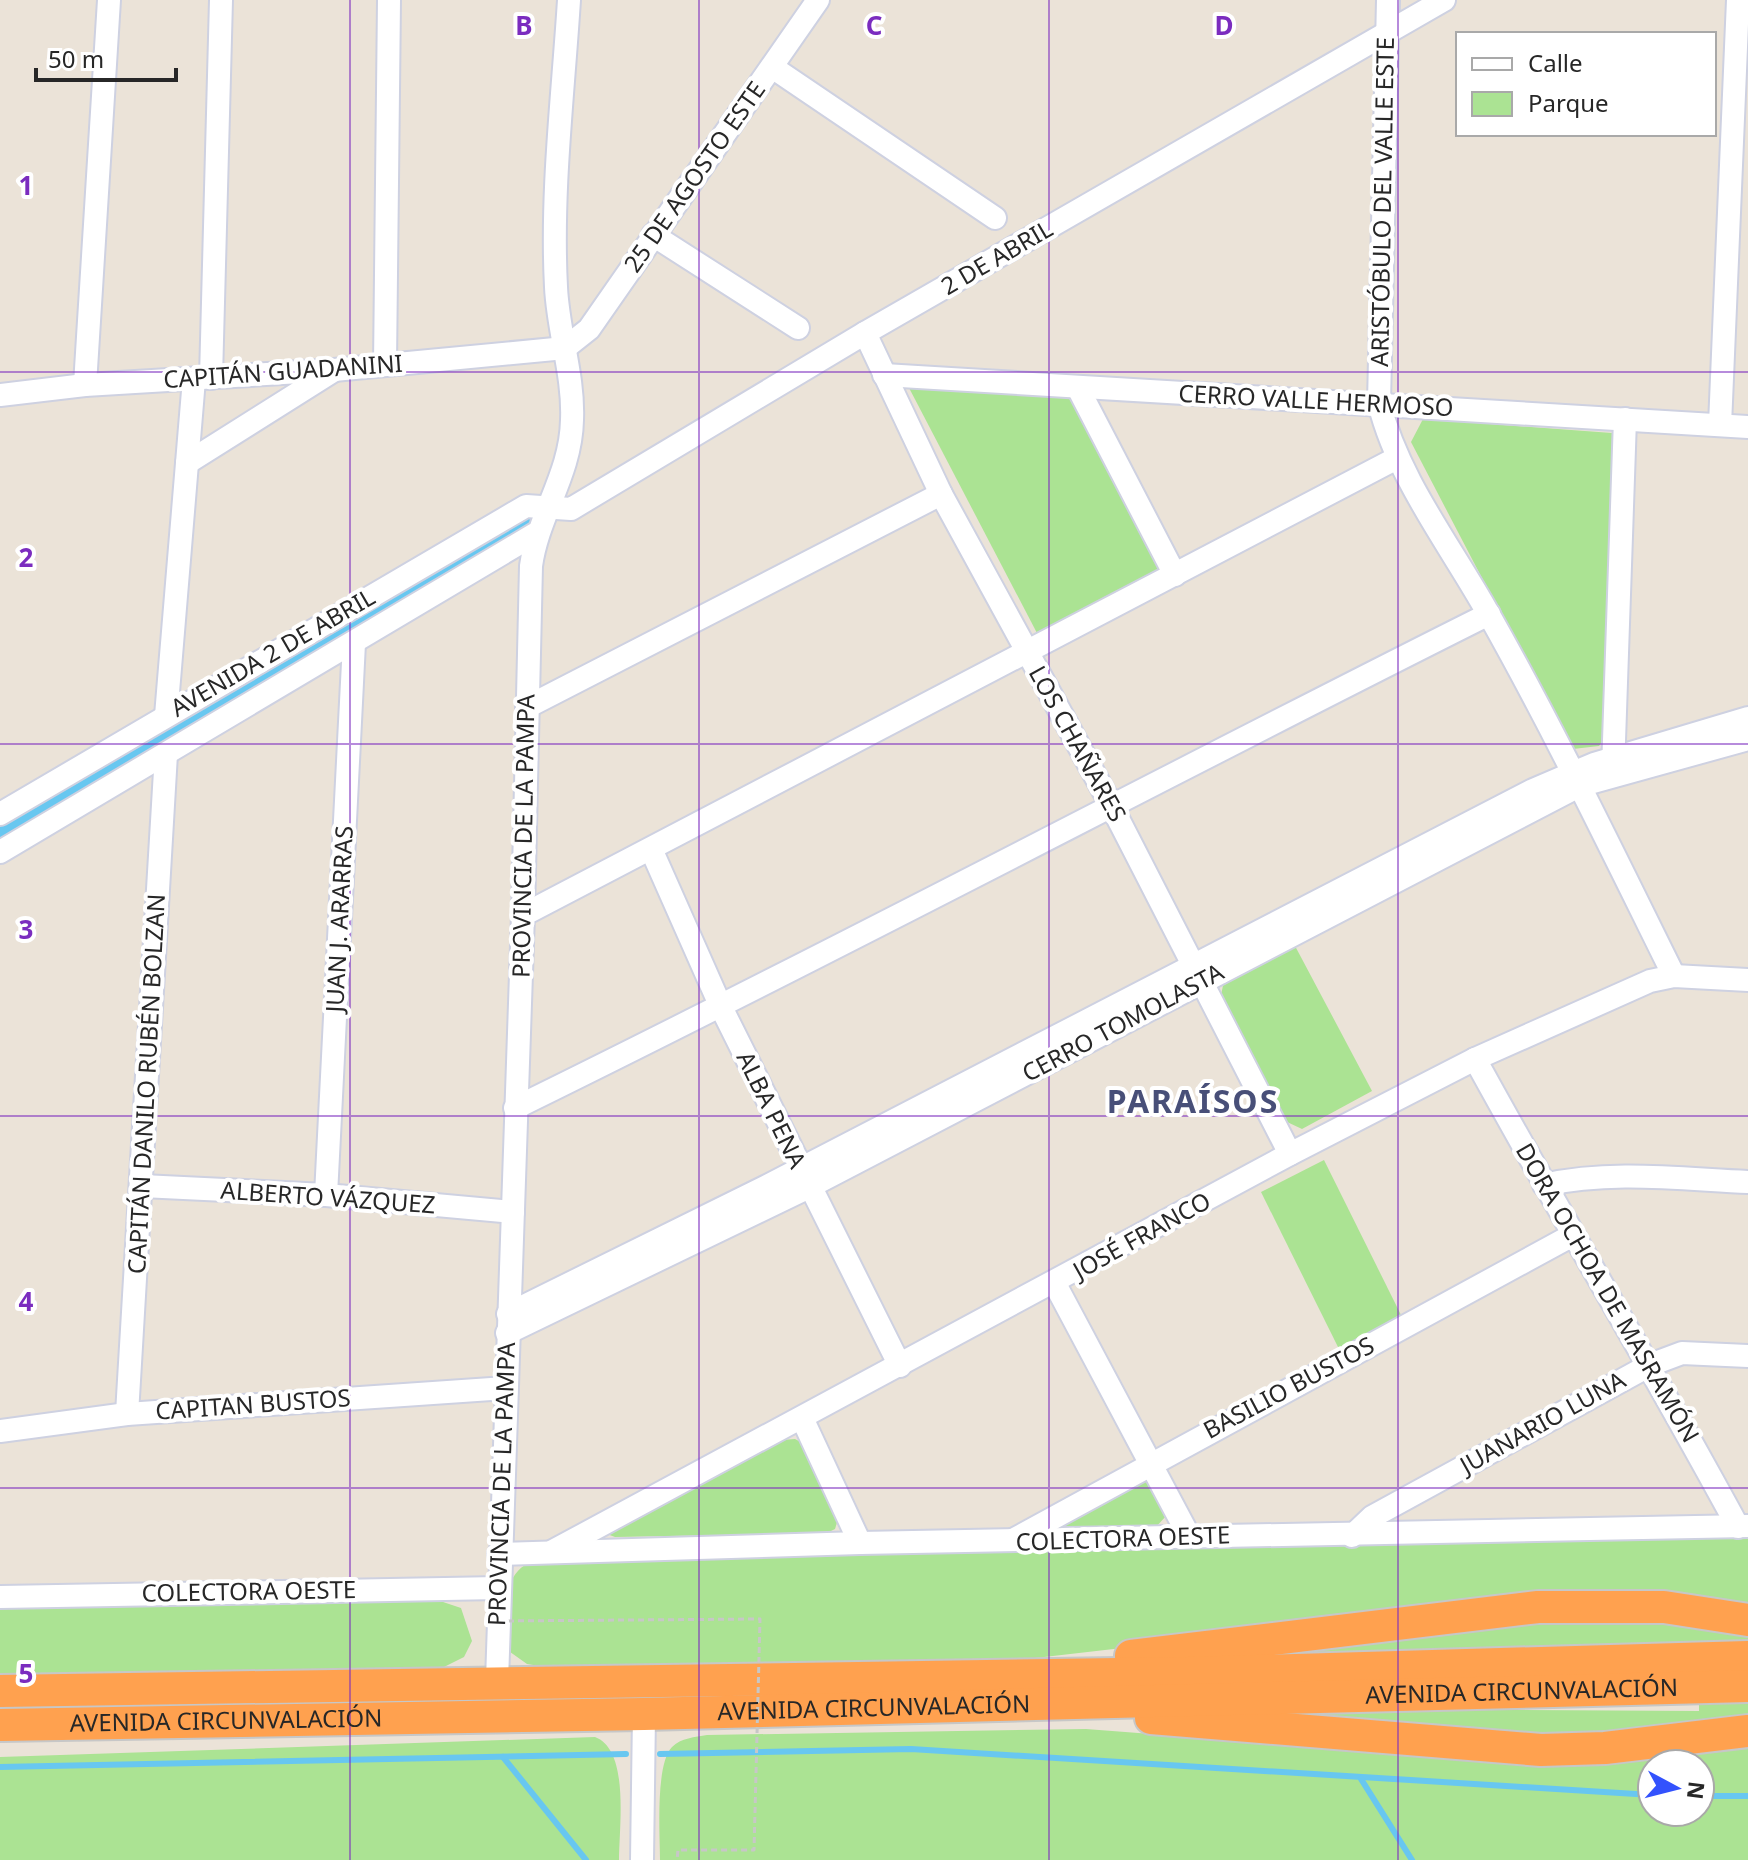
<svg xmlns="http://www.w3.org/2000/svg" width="1748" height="1860" viewBox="0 0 1748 1860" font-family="'Noto Sans',sans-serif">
<rect width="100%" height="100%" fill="#ebe3d8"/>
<g fill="#abe393" fill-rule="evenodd">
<polygon points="907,384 1072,393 1163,568 1038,635"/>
<polygon points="1423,419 1612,433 1607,736 1599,746 1573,749 1567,741 1411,442"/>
<polygon points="525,512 532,524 0,841 0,823"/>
<polygon points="1294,944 1372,1091 1302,1129 1285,1121 1221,995 1224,981"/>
<polygon points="1324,1160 1402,1317 1339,1349 1261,1192"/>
<polygon points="795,1439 806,1445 838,1519 835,1529 827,1533 615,1537 607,1534 782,1440"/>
<polygon points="1143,1480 1154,1485 1168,1514 1154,1529 1066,1529 1063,1520"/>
<path d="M 1748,1535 L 1748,1615 L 1382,1618 L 993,1663 L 558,1669 L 527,1664 L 503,1647 C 504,1621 500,1576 529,1563 C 536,1560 547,1560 555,1558 Z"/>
<polygon points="440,1601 461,1608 472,1641 464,1657 444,1667 0,1676 0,1609"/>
<polygon points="1599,1612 1748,1629 1748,1725 1644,1739 1296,1726 1310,1709 1699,1711 1699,1647 1211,1662"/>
<path d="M 1086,1729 L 1544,1764 L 1748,1744 L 1748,1860 L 660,1860 C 660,1835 655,1765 672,1747 C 681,1738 695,1737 707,1735 ZM 1652,1764 L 1700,1764 L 1700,1812 L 1652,1812 Z"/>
<path d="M 595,1737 C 630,1750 619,1827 619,1860 L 0,1860 L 0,1757 Z"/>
</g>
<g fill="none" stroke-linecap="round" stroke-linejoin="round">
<g stroke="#68c7f0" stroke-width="6">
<polyline points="660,1754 911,1749 1652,1795"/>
<polyline points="503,1757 586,1860"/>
<polyline points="0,1767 626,1754"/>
<polyline points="1361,1779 1412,1860"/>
<polyline points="1700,1796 1748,1796"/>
</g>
<polyline stroke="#68c7f0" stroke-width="20" points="0,832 532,520"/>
<defs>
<g id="minor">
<path d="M 1388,0 L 1379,403 C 1398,479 1450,545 1488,613 C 1555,732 1614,855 1674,976"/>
<polyline points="772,67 995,218"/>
<polyline points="653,235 798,328"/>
<polyline points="865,333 941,494 1110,803 1290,1154"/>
<polyline points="565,348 589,329 818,0"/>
<polyline points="385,365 389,0"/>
<polyline points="884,375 1748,427"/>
<polyline points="211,378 221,0"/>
<polyline points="85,385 109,0"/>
<polyline points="1078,388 1175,575"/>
<polyline points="0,395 85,385 334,370 565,348"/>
<polyline points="1720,425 1738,0"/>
<polyline points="187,463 333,371"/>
<polyline points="527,707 941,494"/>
<polyline points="166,716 194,379"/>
<polyline points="1613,770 1625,419"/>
<polyline points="0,814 526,506 571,509 865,333 1444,0"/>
<polyline points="651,849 721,1007 900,1366"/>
<polyline points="0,852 535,534"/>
<polyline points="523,915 1397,458"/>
<path d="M 1475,1059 C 1561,1216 1653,1370 1738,1527"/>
<path d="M 515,1108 C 842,948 1163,777 1489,614"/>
<path d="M 1544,1185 C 1611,1170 1680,1179 1748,1182"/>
<polyline points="142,1186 326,1195 513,1212"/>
<polyline points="326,1195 354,643"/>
<polyline points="1055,1284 1189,1536"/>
<polyline points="508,1314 765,1187 1533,790 1594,764 1748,718"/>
<polyline points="507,1333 809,1187 1579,786 1748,739"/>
<polyline points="127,1414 166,754"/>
<polyline points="802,1418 860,1543"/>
<polyline points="0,1431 127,1414 506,1388"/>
<polyline points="1352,1536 1372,1517 1650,1365 1682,1353 1748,1356"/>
<polyline points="1013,1540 1571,1236"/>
<polyline points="553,1551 1290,1154 1475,1059 1650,981 1674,976 1748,980"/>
<polyline points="499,1554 860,1543 1748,1526"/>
<polyline points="0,1597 499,1588"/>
<path d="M 497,1681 L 523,915 L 531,566 C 538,515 571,474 572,420 C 574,375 558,332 556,287 C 551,192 563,95 569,0"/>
<polyline points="642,1860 644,1714"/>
</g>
<g id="highway">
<polyline points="1131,1656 1538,1607 1664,1607 1748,1620"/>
<polyline points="0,1691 1188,1673 1748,1657"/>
<polyline points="1151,1718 1541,1750 1605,1748 1748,1731"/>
<path id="s1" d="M 0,1725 L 644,1714 L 1748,1686"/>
</g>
</defs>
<use href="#minor" stroke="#ced1e1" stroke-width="26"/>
<use href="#highway" stroke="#c7c7c7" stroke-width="36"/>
<use href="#minor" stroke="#fff" stroke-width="22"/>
<use href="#highway" stroke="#ffa14f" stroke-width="32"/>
<polyline stroke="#c7c7c7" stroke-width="3" stroke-dasharray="6 4" stroke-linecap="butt" points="498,1621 760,1619 754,1850 678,1850 677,1860"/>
</g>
<path fill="none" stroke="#7b2cbf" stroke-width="2" stroke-opacity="0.55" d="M 350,0 L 350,1860M 699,0 L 699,1860M 1049,0 L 1049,1860M 1398,0 L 1398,1860M 0,372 L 1748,372M 0,744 L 1748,744M 0,1116 L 1748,1116M 0,1488 L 1748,1488"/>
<g text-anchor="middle" stroke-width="8" stroke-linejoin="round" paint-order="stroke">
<g font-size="24" fill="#272727" stroke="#fff">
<text transform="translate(695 177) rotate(-55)" y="8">25 DE AGOSTO ESTE</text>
<text transform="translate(1383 202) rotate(-89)" y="8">ARISTÓBULO DEL VALLE ESTE</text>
<text transform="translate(997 258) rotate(-30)" y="8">2 DE ABRIL</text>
<text transform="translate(283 372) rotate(-4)" y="8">CAPITÁN GUADANINI</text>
<text transform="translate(1316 401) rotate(3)" y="8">CERRO VALLE HERMOSO</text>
<text transform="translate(273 653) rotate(-30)" y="8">AVENIDA 2 DE ABRIL</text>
<text transform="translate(1077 744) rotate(61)" y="8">LOS CHAÑARES</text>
<text transform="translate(524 836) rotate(-89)" y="8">PROVINCIA DE LA PAMPA</text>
<text transform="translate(340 919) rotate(-87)" y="8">JUAN J. ARARRAS</text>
<text transform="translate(1123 1023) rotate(-28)" y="8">CERRO TOMOLASTA</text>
<text transform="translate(147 1084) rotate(-87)" y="8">CAPITÁN DANILO RUBÉN BOLZAN</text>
<text transform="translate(771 1110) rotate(64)" y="8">ALBA PENA</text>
<text transform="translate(328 1198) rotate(4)" y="8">ALBERTO VÁZQUEZ</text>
<text transform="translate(1142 1236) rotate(-29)" y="8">JOSÉ FRANCO</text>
<text transform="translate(1607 1293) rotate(60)" y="8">DORA OCHOA DE MASRAMÓN</text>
<text transform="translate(1289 1388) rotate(-28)" y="8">BASILIO BUSTOS</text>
<text transform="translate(253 1405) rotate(-4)" y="8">CAPITAN BUSTOS</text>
<text transform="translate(1543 1423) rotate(-29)" y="8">JUANARIO LUNA</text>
<text transform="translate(502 1484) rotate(-88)" y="8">PROVINCIA DE LA PAMPA</text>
<text transform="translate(1123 1539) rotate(-2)" y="8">COLECTORA OESTE</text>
<text transform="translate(249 1592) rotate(-1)" y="8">COLECTORA OESTE</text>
<text dy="8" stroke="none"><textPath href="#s1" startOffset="1522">AVENIDA CIRCUNVALACIÓN</textPath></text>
<text dy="8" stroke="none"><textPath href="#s1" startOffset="874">AVENIDA CIRCUNVALACIÓN</textPath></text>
<text dy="8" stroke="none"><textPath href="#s1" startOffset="226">AVENIDA CIRCUNVALACIÓN</textPath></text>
</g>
<g font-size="32" font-weight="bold" letter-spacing="2" fill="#484f78" stroke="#fff">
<text x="1193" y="1113">PARAÍSOS</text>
</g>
</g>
<g font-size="26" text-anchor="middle" font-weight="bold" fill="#7b2cbf" stroke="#fff" stroke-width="8" stroke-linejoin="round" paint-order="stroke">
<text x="524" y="35">B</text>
<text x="874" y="35">C</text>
<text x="1224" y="35">D</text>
<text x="26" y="195">1</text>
<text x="26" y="567">2</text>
<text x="26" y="939">3</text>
<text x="26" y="1311">4</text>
<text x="26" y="1683">5</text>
</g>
<rect x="1456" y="32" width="260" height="104" fill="#ffffff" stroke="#a9a9a9" stroke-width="2"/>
<rect x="1472" y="58" width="40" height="12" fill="#ffffff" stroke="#a9a9a9" stroke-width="2"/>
<text x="1528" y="72" font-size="24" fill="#272727">Calle</text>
<rect x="1472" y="92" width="40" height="24" fill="#abe393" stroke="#a9a9a9" stroke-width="2"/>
<text x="1528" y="112" font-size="24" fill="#272727">Parque</text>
<g transform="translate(1676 1788) rotate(97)"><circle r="38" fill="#ffffff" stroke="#a9a9a9" stroke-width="2"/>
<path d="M0-6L14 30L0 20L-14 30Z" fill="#3352fd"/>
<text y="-12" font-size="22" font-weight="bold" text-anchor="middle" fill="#272727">N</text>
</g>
<path d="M36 68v12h140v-12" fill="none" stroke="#272727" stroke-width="4"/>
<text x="48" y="68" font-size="24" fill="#272727" stroke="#ffffff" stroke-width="6" paint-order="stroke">50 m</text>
</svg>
